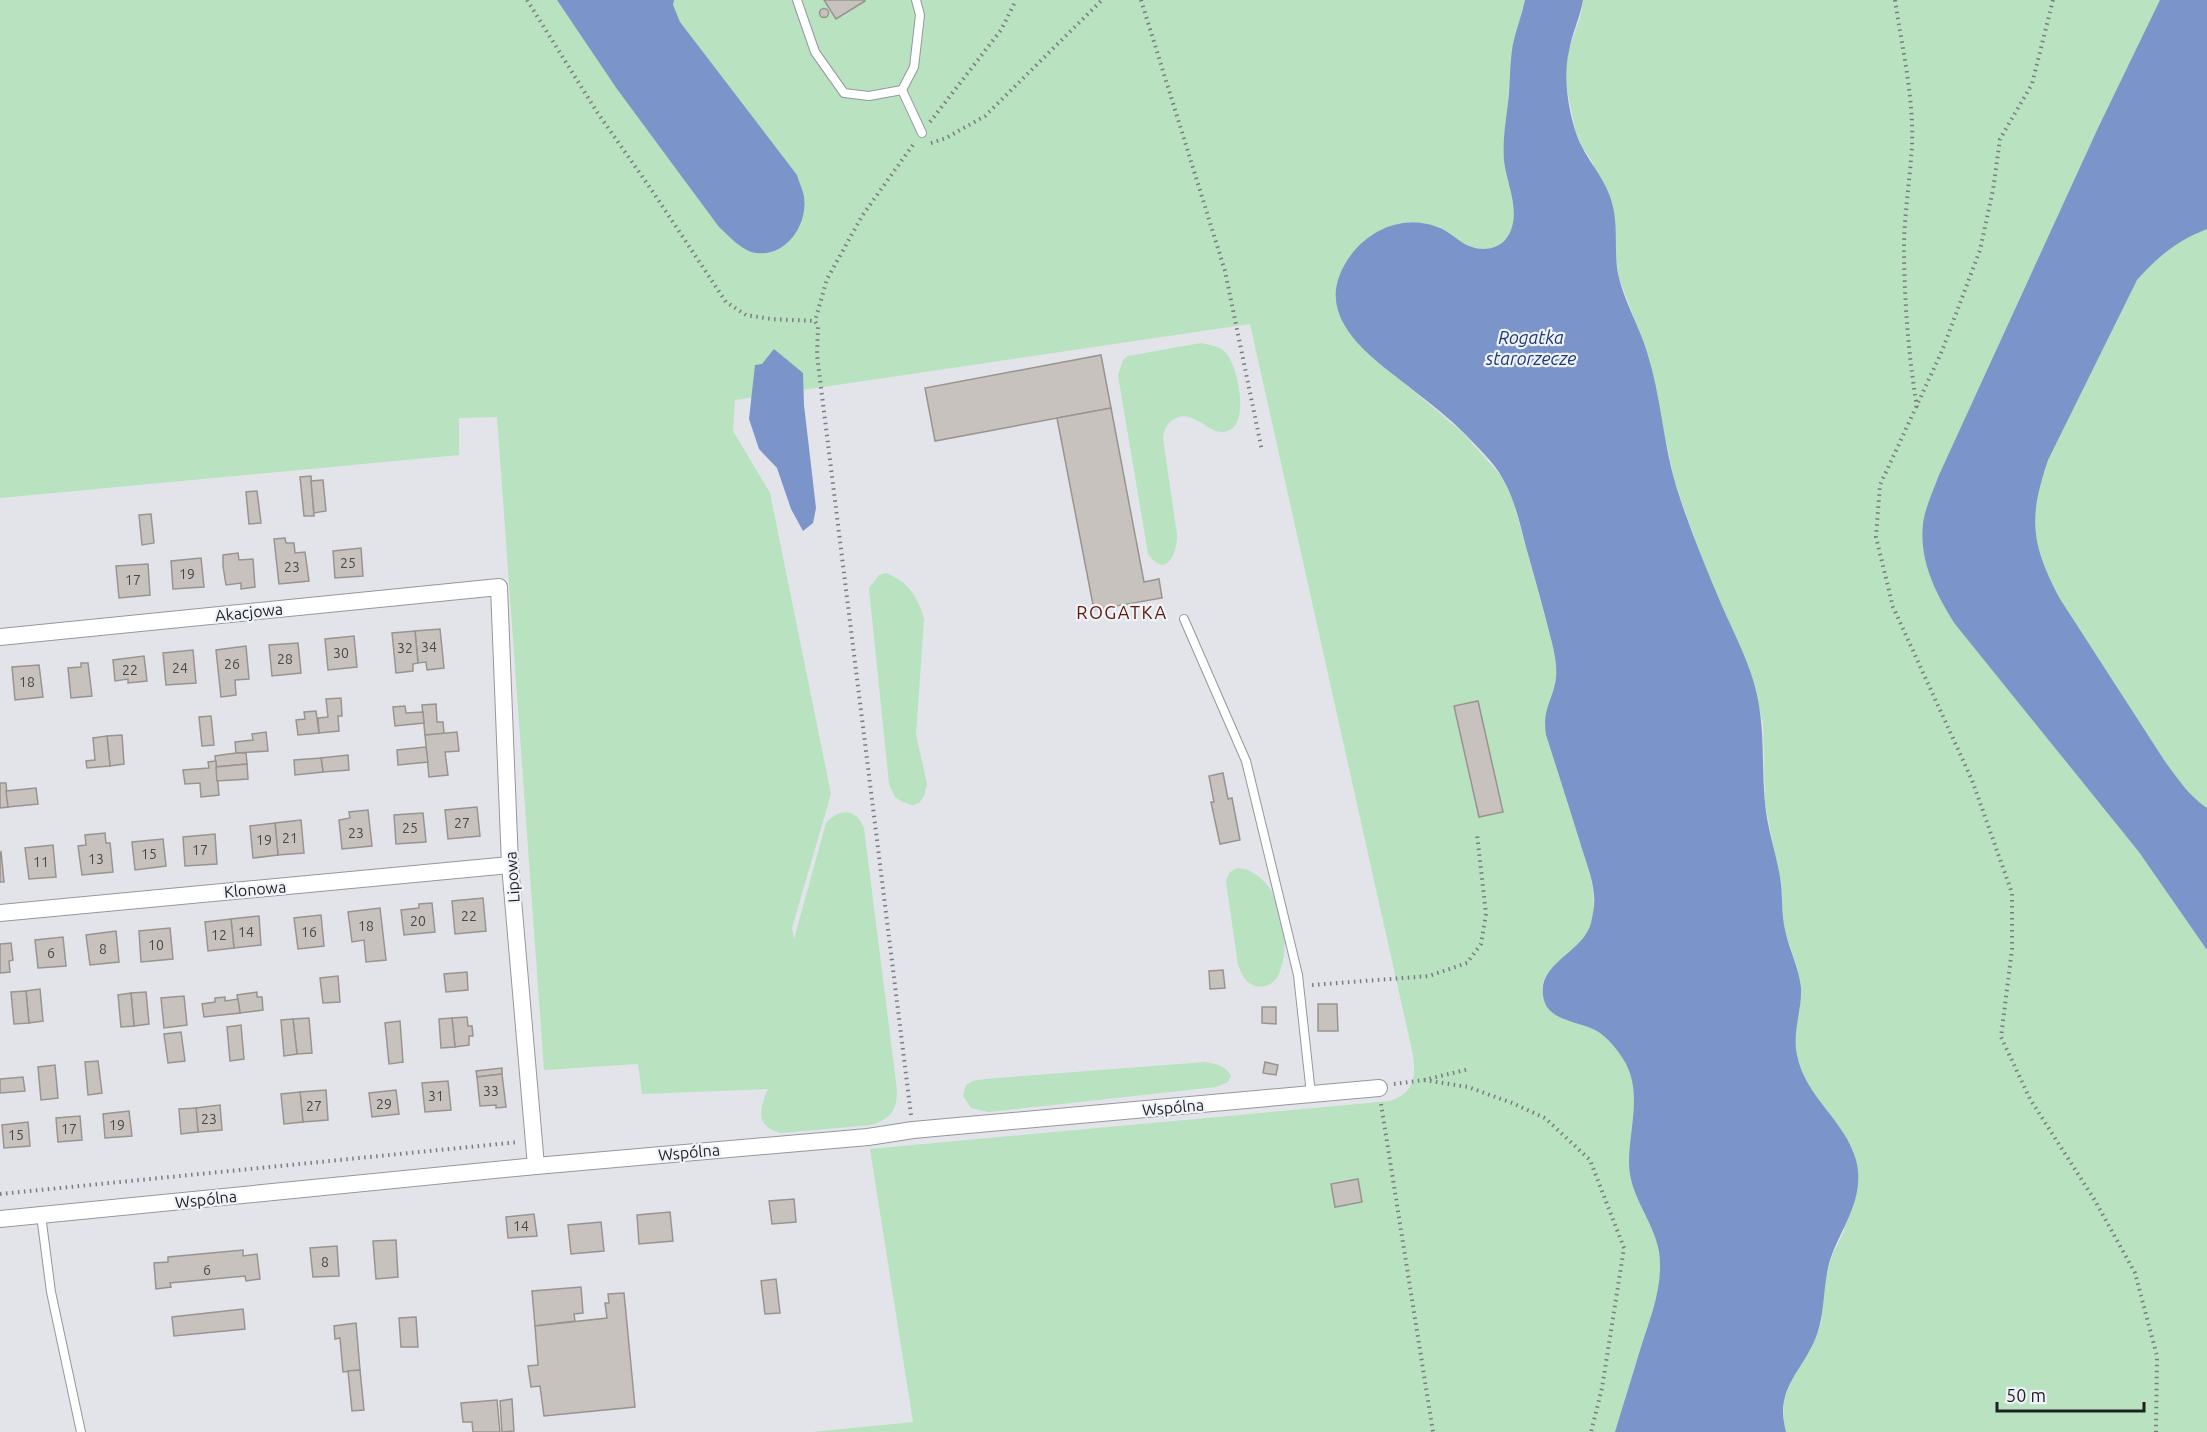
<svg xmlns="http://www.w3.org/2000/svg" width="2207" height="1432" viewBox="0 0 2207 1432" font-family="Ubuntu,sans-serif">
<rect width="100%" height="100%" fill="#e2e4ea"/>
<g fill="#b8e2c0">
<path d="M 0,0 L 1525,0 C 1520,19 1514,38 1511,57 C 1509,72 1509,88 1508,103 C 1506,122 1502,143 1504,162 C 1508,186 1525,220 1504,241 C 1479,267 1447,225 1417,222 C 1399,221 1385,227 1370,236 L 1363,348 L 1463,433 L 1502,477 L 1513,500 L 1552,643 C 1555,655 1557,666 1556,678 C 1553,701 1543,708 1546,735 C 1556,765 1565,795 1575,826 C 1583,853 1597,884 1593,914 C 1592,922 1589,932 1584,939 C 1571,957 1534,969 1544,999 C 1552,1023 1583,1020 1600,1033 C 1611,1041 1620,1053 1626,1064 C 1642,1095 1630,1131 1629,1163 C 1629,1195 1654,1221 1659,1253 C 1664,1286 1650,1319 1640,1350 C 1632,1377 1623,1405 1615,1432 L 812,1432 L 913,1422 L 870,1149 L 1390,1101 C 1414,1092 1416,1079 1413,1055 L 1250,324 L 735,400 L 733,431 L 770,493 L 831,794 L 792,928 L 794,939 L 826,823 C 840,808 856,808 864,828 L 897,1090 C 897,1111 890,1119 871,1125 L 781,1133 C 755,1127 759,1109 768,1089 L 642,1094 L 638,1064 L 544,1070 L 497,417 L 459,418 L 459,455 L 0,498 Z"/>
<polygon points="1583,0 2207,0 2207,1432 1786,1432 1784,1423 1784,1400 1791,1380 1814,1342 1821,1323 1825,1281 1831,1258 1844,1231 1845,1138 1814,1096 1802,1075 1795,1051 1795,1030 1800,1008 1797,968 1783,925 1781,882 1765,804 1763,724 1753,682 1701,556 1675,483 1648,355 1618,275 1616,254 1593,163 1583,148 1576,133 1567,89 1566,70 1569,49 1581,14"/>
<path d="M 1201,343 C 1210,345 1220,346 1226,353 C 1238,367 1249,420 1230,430 C 1210,440 1196,407 1174,419 C 1166,424 1164,430 1163,438 L 1177,535 C 1177,555 1166,579 1148,554 L 1118,375 L 1123,360 L 1128,356 Z"/>
<path d="M 886,573 C 909,582 918,597 924,619 L 916,735 L 927,784 L 924,796 L 919,803 L 912,805 L 903,802 L 895,797 L 889,784 L 869,588 L 879,575 Z"/>
<path d="M 1239,868 C 1281,874 1294,942 1278,976 C 1274,985 1260,990 1251,984 C 1244,981 1241,972 1238,965 L 1226,882 C 1228,874 1230,870 1239,868 Z"/>
<path d="M 1205,1062 C 1216,1064 1225,1065 1231,1076 L 1228,1082 L 1216,1087 L 989,1112 L 971,1108 L 963,1096 L 966,1085 L 973,1081 L 985,1079 Z"/>
</g>
<g fill="#7b95ca">
<path d="M 557,0 L 674,0 L 673,5 L 680,22 L 797,175 C 799,182 803,190 804,197 C 808,225 786,257 756,253 C 742,251 729,236 719,227 L 617,89 Z"/>
<path d="M 1525,0 L 1583,0 C 1580,18 1572,33 1569,51 C 1563,77 1568,108 1576,133 C 1585,160 1607,178 1613,207 C 1618,229 1614,252 1618,274 C 1624,301 1639,326 1647,352 C 1661,396 1663,442 1676,486 C 1689,527 1705,566 1722,606 C 1733,631 1746,656 1754,683 C 1766,726 1761,760 1765,803 C 1767,828 1776,852 1780,877 C 1783,894 1781,913 1785,930 C 1789,949 1799,968 1801,988 C 1802,1011 1792,1032 1797,1055 C 1805,1097 1845,1120 1856,1160 C 1866,1198 1841,1227 1830,1260 C 1822,1287 1826,1316 1814,1342 C 1798,1376 1775,1390 1786,1432 L 1615,1432 C 1623,1405 1632,1377 1640,1350 C 1650,1318 1664,1286 1659,1252 C 1654,1221 1629,1196 1629,1163 C 1629,1130 1642,1095 1626,1064 C 1620,1053 1611,1041 1600,1033 C 1584,1021 1550,1023 1544,1000 C 1534,963 1583,954 1591,923 C 1593,914 1595,904 1594,896 C 1593,877 1584,857 1579,839 C 1568,804 1557,769 1546,735 C 1542,708 1553,701 1556,678 C 1557,666 1555,655 1552,643 C 1544,611 1535,579 1526,547 C 1520,524 1515,500 1503,479 C 1494,462 1478,448 1465,434 C 1449,418 1431,404 1413,390 C 1381,364 1321,327 1339,277 C 1353,238 1397,211 1437,227 C 1450,231 1459,243 1472,247 C 1483,251 1497,249 1505,240 C 1524,217 1507,186 1504,161 C 1502,138 1507,116 1509,93 C 1510,77 1510,60 1513,44 C 1516,29 1522,15 1525,0 Z"/>
<path d="M 2160,0 L 2207,0 L 2207,229 C 2178,240 2157,257 2137,280 L 2048,460 C 2028,519 2031,544 2060,599 L 2164,760 C 2177,778 2189,796 2207,808 L 2207,950 L 2139,852 L 1955,624 C 1936,594 1919,561 1923,524 C 1925,508 1933,491 1939,475 L 2098,128 Z"/>
<polygon points="774,349 803,373 804,405 816,508 813,523 803,531 791,509 777,468 759,449 749,419 755,365 762,364"/>
</g>
<g fill="#c7c2bd" stroke="#99948f" stroke-width="1.5">
<polygon points="824,0 864,0 865,1 836,19"/>
<circle cx="824" cy="13" r="4.5"/>
<polygon points="1101,355 1111,408 935,441 925,388"/>
<polygon points="1111,408 1144,582 1159,579 1162,598 1094,610 1057,418"/>
<polygon points="311,476 314,516 304,516 300,477"/>
<polygon points="323,480 326,511 314,513 311,481"/>
<polygon points="257,491 261,523 249,524 246,492"/>
<polygon points="151,514 154,543 142,545 139,515"/>
<polygon points="285,538 286,543 294,543 295,553 305,552 309,581 279,584 274,539"/>
<polygon points="361,548 363,576 335,578 333,551"/>
<polygon points="238,553 239,560 253,559 255,587 241,589 241,583 226,585 223,566 223,555"/>
<polygon points="201,558 204,587 173,589 171,561"/>
<polygon points="148,564 150,595 119,598 116,566"/>
<polygon points="440,629 444,668 427,670 426,662 418,663 415,631"/>
<polygon points="415,631 418,663 413,664 413,671 396,673 392,633"/>
<polygon points="354,636 357,667 328,670 325,639"/>
<polygon points="298,643 301,673 272,676 269,645"/>
<polygon points="246,646 249,679 235,680 236,695 221,697 216,650"/>
<polygon points="193,650 196,683 166,685 163,653"/>
<polygon points="144,656 147,681 128,683 128,679 115,681 113,660"/>
<polygon points="81,663 88,663 92,696 71,698 68,668 81,667"/>
<polygon points="39,665 43,697 15,700 12,667"/>
<polygon points="341,698 342,716 338,716 339,731 319,733 318,718 328,717 326,699"/>
<polygon points="1478,701 1503,812 1479,817 1454,706"/>
<polygon points="436,704 437,722 443,722 444,734 425,735 422,705"/>
<polygon points="405,706 406,713 423,712 424,723 395,726 393,707"/>
<polygon points="316,711 319,733 298,735 296,720 305,719 304,712"/>
<polygon points="211,716 214,745 202,746 199,717"/>
<polygon points="266,732 268,751 236,753 235,742 253,740 252,734"/>
<polygon points="457,732 459,751 445,752 448,775 429,777 425,735"/>
<polygon points="122,735 124,764 110,766 107,736"/>
<polygon points="107,736 110,766 87,768 86,761 95,760 93,738"/>
<polygon points="426,747 428,762 398,765 397,750"/>
<polygon points="236,753 246,753 247,764 216,767 215,756"/>
<polygon points="348,755 349,770 323,772 321,758"/>
<polygon points="321,758 323,772 295,775 294,760"/>
<polygon points="216,761 219,795 201,797 200,783 185,784 183,770 209,768 208,762"/>
<polygon points="247,764 248,779 217,781 216,767"/>
<polygon points="1223,773 1228,799 1232,798 1240,840 1220,844 1211,802 1214,802 1209,776"/>
<polygon points="0,783 6,783 8,807 0,808"/>
<polygon points="36,788 38,804 8,807 6,791"/>
<polygon points="477,807 480,836 448,839 445,810"/>
<polygon points="368,810 372,846 342,849 339,820 350,818 349,812"/>
<polygon points="423,813 426,842 396,844 394,815"/>
<polygon points="301,820 304,853 278,855 275,823"/>
<polygon points="275,823 278,855 253,858 250,826"/>
<polygon points="105,833 106,843 110,843 113,872 82,875 78,846 86,845 85,835"/>
<polygon points="215,834 217,864 185,866 183,837"/>
<polygon points="163,839 166,866 135,870 132,842"/>
<polygon points="53,845 56,877 29,879 25,848"/>
<polygon points="1,852 4,882 0,882 0,853"/>
<polygon points="483,898 486,931 455,934 452,901"/>
<polygon points="432,903 435,932 404,935 401,910 419,908 419,904"/>
<polygon points="380,908 386,960 366,962 364,940 352,942 348,912"/>
<polygon points="321,915 324,946 298,949 294,918"/>
<polygon points="259,916 261,945 234,948 231,919"/>
<polygon points="231,919 234,948 208,951 205,922"/>
<polygon points="170,928 173,959 141,962 139,931"/>
<polygon points="116,931 119,962 90,965 86,935"/>
<polygon points="63,937 66,966 38,968 35,940"/>
<polygon points="11,943 13,960 9,961 10,972 0,973 0,944"/>
<polygon points="1223,970 1225,988 1210,989 1209,971"/>
<polygon points="467,972 468,990 446,992 444,974"/>
<polygon points="338,976 340,1002 323,1003 320,978"/>
<polygon points="40,989 43,1021 29,1023 26,991"/>
<polygon points="26,991 29,1023 14,1024 11,992"/>
<polygon points="146,992 149,1024 134,1026 131,993"/>
<polygon points="257,992 257,997 262,997 263,1010 240,1013 237,995"/>
<polygon points="131,993 134,1026 121,1027 118,995"/>
<polygon points="184,996 187,1025 164,1028 161,998"/>
<polygon points="225,997 225,1001 238,999 240,1013 204,1017 202,1004 215,1002 215,998"/>
<polygon points="1318,1004 1337,1004 1338,1031 1318,1031"/>
<polygon points="1262,1007 1276,1007 1276,1024 1262,1023"/>
<polygon points="467,1017 468,1026 472,1026 473,1036 469,1036 469,1045 455,1047 452,1018"/>
<polygon points="309,1018 312,1053 297,1054 293,1019"/>
<polygon points="452,1018 455,1047 441,1048 439,1019"/>
<polygon points="293,1019 297,1054 284,1056 281,1020"/>
<polygon points="400,1021 403,1062 389,1064 385,1023"/>
<polygon points="241,1025 244,1059 230,1061 227,1027"/>
<polygon points="181,1032 185,1061 168,1063 164,1034"/>
<polygon points="98,1061 102,1093 88,1095 85,1062"/>
<polygon points="1265,1062 1278,1065 1276,1075 1263,1073"/>
<polygon points="55,1065 58,1098 41,1100 38,1067"/>
<polygon points="502,1068 502,1074 477,1077 476,1071"/>
<polygon points="502,1074 506,1107 496,1108 496,1105 480,1106 477,1077"/>
<polygon points="23,1077 25,1091 0,1093 0,1079"/>
<polygon points="448,1081 451,1110 425,1112 422,1083"/>
<polygon points="326,1090 328,1120 303,1122 300,1092"/>
<polygon points="396,1090 399,1114 372,1117 369,1093"/>
<polygon points="300,1092 303,1122 284,1124 281,1094"/>
<polygon points="220,1105 222,1130 198,1132 196,1108"/>
<polygon points="196,1108 198,1132 181,1134 179,1109"/>
<polygon points="129,1111 132,1136 105,1138 103,1114"/>
<polygon points="80,1116 82,1140 58,1142 56,1118"/>
<polygon points="28,1122 30,1146 4,1148 2,1125"/>
<polygon points="1358,1179 1362,1202 1335,1207 1331,1184"/>
<polygon points="794,1199 796,1222 772,1224 769,1201"/>
<polygon points="670,1212 673,1241 639,1244 637,1215"/>
<polygon points="534,1214 537,1236 508,1238 506,1217"/>
<polygon points="601,1222 604,1251 571,1254 568,1225"/>
<polygon points="396,1240 398,1277 376,1279 373,1241"/>
<polygon points="337,1246 339,1276 313,1277 310,1248"/>
<polygon points="243,1250 243,1256 257,1254 260,1279 246,1281 245,1276 170,1283 171,1287 156,1289 154,1263 168,1262 168,1257"/>
<polygon points="776,1279 780,1313 765,1314 761,1281"/>
<polygon points="581,1287 583,1313 574,1314 575,1321 535,1326 532,1291"/>
<polygon points="624,1293 635,1407 544,1416 540,1386 531,1387 528,1366 538,1365 535,1326 607,1318 605,1303 609,1303 608,1294"/>
<polygon points="243,1309 245,1329 174,1336 172,1317"/>
<polygon points="416,1317 418,1347 401,1347 399,1318"/>
<polygon points="356,1323 360,1370 343,1372 340,1338 335,1339 334,1326"/>
<polygon points="360,1370 364,1410 352,1411 348,1371"/>
<polygon points="512,1399 514,1431 502,1432 500,1401"/>
<polygon points="497,1400 500,1432 473,1432 472,1422 463,1422 461,1403"/>
</g>
<g fill="none" stroke-linecap="round" stroke-linejoin="round">
<defs>
<g id="service">
<polyline points="797,0 815,52 844,93 869,96 902,90"/>
<polyline points="902,90 914,67 920,15 916,0"/>
<polyline points="902,90 922,133"/>
<polyline points="1184,619 1246,761 1298,975 1311,1094"/>
<polyline points="41,1215 51,1292 81,1432"/>
</g>
<g id="minor">
<polyline points="0,637 499,587 510,865 536,1166"/>
<polyline points="0,913 510,865"/>
<polyline points="0,1219 536,1166 868,1137 913,1130 1379,1088"/>
</g>
</defs>
<use href="#service" stroke="#95979d" stroke-width="10"/>
<use href="#minor" stroke="#95979d" stroke-width="18"/>
<g stroke="#7b7c80" stroke-width="4" stroke-dasharray="1.5 4.5" stroke-linecap="butt">
<polyline points="527,0 597,112 653,192 726,302 746,315 771,319 815,321"/>
<polyline points="1141,0 1225,271 1262,451"/>
<path d="M 1895,0 C 1902,48 1914,97 1912,146 C 1910,178 1905,210 1904,242 C 1904,297 1908,353 1917,407"/>
<polyline points="2053,0 2032,84 2000,139 1993,190 1980,250 1942,351 1880,485 1876,537 1893,607 1972,780 2012,893 2012,949 2001,1037 2030,1099 2094,1199 2135,1273 2157,1356 2156,1432"/>
<polyline points="930,122 1001,30 1016,0"/>
<polyline points="931,143 946,138 985,116 1102,0"/>
<polyline points="1312,985 1429,976 1467,963 1481,944 1486,914 1477,834"/>
<polyline points="1424,1080 1468,1087 1512,1103 1545,1118 1590,1160 1624,1248 1602,1388 1591,1432"/>
<polyline points="1394,1084 1424,1080 1469,1069"/>
<polyline points="1381,1104 1433,1432"/>
<polyline points="911,1115 817,355 818,327 815,321 827,279 862,216 915,142"/>
<polyline points="0,1194 519,1142"/>
</g>
<use href="#service" stroke="#fff" stroke-width="8"/>
<use href="#minor" stroke="#fff" stroke-width="16"/>
</g>
<g text-anchor="middle" stroke-width="4.5" stroke-linejoin="round" paint-order="stroke">
<g font-size="14" fill="#494849">
<text x="348" y="568">25</text>
<text x="292" y="572">23</text>
<text x="187" y="579">19</text>
<text x="133" y="585">17</text>
<text x="429" y="652">34</text>
<text x="405" y="653">32</text>
<text x="341" y="658">30</text>
<text x="285" y="664">28</text>
<text x="232" y="669">26</text>
<text x="180" y="673">24</text>
<text x="130" y="675">22</text>
<text x="27" y="687">18</text>
<text x="462" y="828">27</text>
<text x="410" y="833">25</text>
<text x="356" y="838">23</text>
<text x="290" y="843">21</text>
<text x="264" y="845">19</text>
<text x="200" y="855">17</text>
<text x="149" y="859">15</text>
<text x="96" y="864">13</text>
<text x="41" y="867">11</text>
<text x="469" y="921">22</text>
<text x="418" y="926">20</text>
<text x="366" y="931">18</text>
<text x="246" y="937">14</text>
<text x="309" y="937">16</text>
<text x="219" y="940">12</text>
<text x="156" y="950">10</text>
<text x="103" y="954">8</text>
<text x="51" y="958">6</text>
<text x="491" y="1096">33</text>
<text x="436" y="1101">31</text>
<text x="384" y="1109">29</text>
<text x="314" y="1111">27</text>
<text x="209" y="1124">23</text>
<text x="117" y="1130">19</text>
<text x="69" y="1134">17</text>
<text x="16" y="1140">15</text>
<text x="521" y="1231">14</text>
<text x="325" y="1267">8</text>
<text x="207" y="1275">6</text>
</g>
<g font-size="16" fill="#1f2022" stroke="#eff2f8">
<text transform="translate(249 612) rotate(-6)" y="6">Akacjowa</text>
<text transform="translate(512 877) rotate(-94)" y="6">Lipowa</text>
<text transform="translate(255 889) rotate(-5)" y="6">Klonowa</text>
<text transform="translate(1173 1107) rotate(-5)" y="6">Wspólna</text>
<text transform="translate(689 1152) rotate(-5)" y="6">Wspólna</text>
<text transform="translate(206 1199) rotate(-6)" y="6">Wspólna</text>
</g>
<g font-size="18" font-style="italic" fill="#1d3778" stroke="#eff2f8">
<text x="1531" y="344">Rogatka<tspan x="1531" dy="21">starorzecze</tspan></text>
</g>
<g font-size="18" letter-spacing="1.5" fill="#5b1a05" stroke="#eff2f8">
<text x="1122" y="619">ROGATKA</text>
</g>
</g>
<path d="M1997 1402v9h147v-9" fill="none" stroke="#1f2022" stroke-width="3"/>
<text x="2006" y="1402" font-size="18" fill="#1f2022" stroke="#eff2f8" stroke-width="4.5" paint-order="stroke">50 m</text>
</svg>
